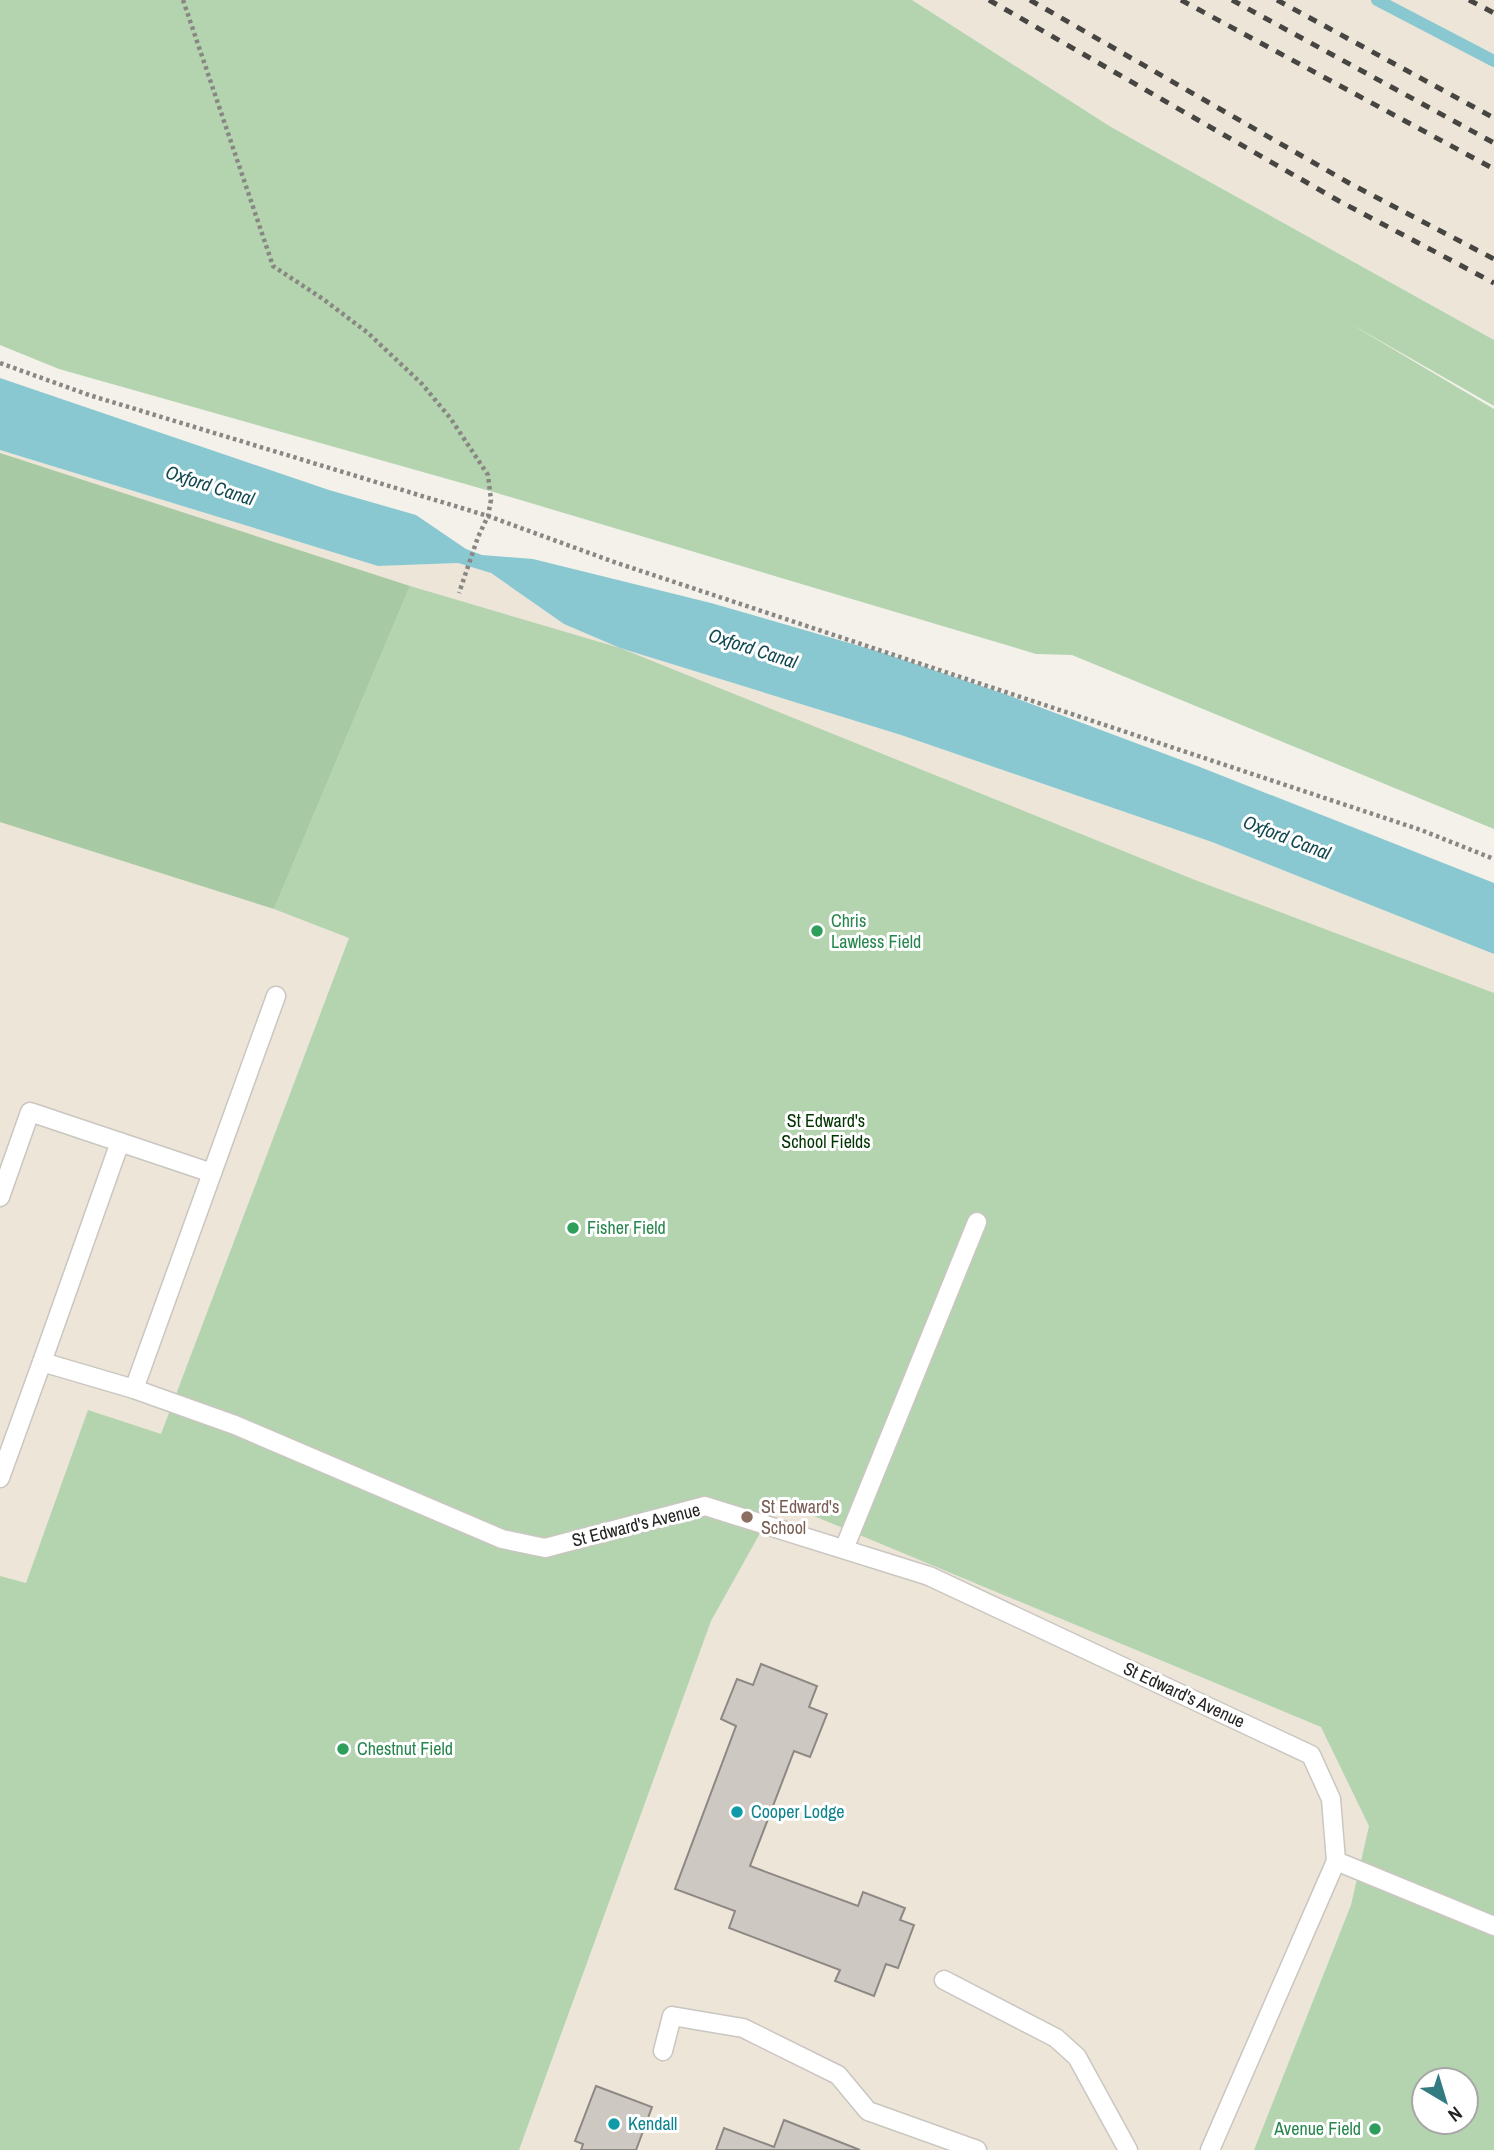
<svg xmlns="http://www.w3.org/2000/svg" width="1494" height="2150" viewBox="0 0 1494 2150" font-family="'Archivo Narrow',sans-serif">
<rect width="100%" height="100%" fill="#f4f1eb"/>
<g fill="#ece5d8" fill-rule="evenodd">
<polygon points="912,0 1494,0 1494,340 1111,127"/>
<path d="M 0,450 L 378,566 L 458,563 L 491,573 L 564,624 L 620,648 L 901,735 L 1212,842 L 1494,954 L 1494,2150 L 0,2150 ZM 1424,2080 L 1466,2080 L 1466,2122 L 1424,2122 Z"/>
</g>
<g fill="#b4d4b0" fill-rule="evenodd">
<polygon points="0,0 912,0 1111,127 1494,340 1494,406 1349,323 1494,409 1494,829 1072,655 1036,654 497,493 59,369 0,345"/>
<path d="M 410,586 L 620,648 L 1195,880 L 1494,993 L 1494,2150 L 1254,2150 L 1351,1905 L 1369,1826 L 1321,1727 L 778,1501 L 711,1621 L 519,2150 L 0,2150 L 0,1576 L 26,1583 L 88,1410 L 161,1434 L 349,938 L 274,909 ZM 1424,2080 L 1466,2080 L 1466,2122 L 1424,2122 Z"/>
</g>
<polygon fill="#a7c9a3" points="0,453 410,586 274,909 0,822"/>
<polygon fill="#8ac8d1" points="0,378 329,490 416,515 466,549 482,555 533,559 711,603 877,651 1002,693 1200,767 1494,883 1494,954 1212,842 901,735 620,648 564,624 491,573 458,563 378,566 0,450"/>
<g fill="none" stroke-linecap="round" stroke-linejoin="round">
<polyline stroke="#8ac8d1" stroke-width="12" points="1377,0 1494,61"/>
</g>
<g fill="#cec8c3" stroke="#8d8883" stroke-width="2">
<polygon points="761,1664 817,1686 809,1707 827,1714 810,1757 794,1751 750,1866 858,1906 863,1892 905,1908 900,1920 914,1925 898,1968 886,1964 874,1996 835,1981 840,1970 729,1928 735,1911 675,1889 736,1726 721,1719 737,1679 753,1685"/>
<polygon points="596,2086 652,2107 636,2150 581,2150 583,2144 575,2141"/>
<polygon points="784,2120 860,2150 716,2150 724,2128 774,2147"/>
</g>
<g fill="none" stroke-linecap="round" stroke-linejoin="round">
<defs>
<g id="service">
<polyline points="0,1197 30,1112 212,1173"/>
<polyline points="42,1362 120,1142"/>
<polyline points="134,1389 276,996"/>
<polyline points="0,1478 42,1362 134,1389 235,1425 502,1539 545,1548 705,1506 929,1576 1311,1755 1331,1799 1336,1861 1210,2150"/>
<polyline points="844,1549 977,1222"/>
<polyline points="1336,1861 1494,1926"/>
<polyline points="944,1980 1056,2038 1077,2057 1128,2150"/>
<polyline points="663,2051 672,2016 743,2028 838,2075 868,2111 977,2150"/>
</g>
</defs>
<use href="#service" stroke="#cac6c0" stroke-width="21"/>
<g stroke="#898783" stroke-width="4.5" stroke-dasharray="3.5 3.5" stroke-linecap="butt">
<polyline points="183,0 273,266 323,299 368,333 422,384 451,419 488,475 491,500 488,516 478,537 459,593"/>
<polyline points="0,363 89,395 488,516 614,562 1421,830 1494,859"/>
</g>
<use href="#service" stroke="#fff" stroke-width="18"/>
<g stroke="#464542" stroke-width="5" stroke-dasharray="9 9" stroke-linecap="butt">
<polyline points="989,0 1339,201 1494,283"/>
<polyline points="1030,0 1349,183 1494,259"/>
<polyline points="1181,0 1494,169"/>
<polyline points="1232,0 1494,143"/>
<polyline points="1277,0 1494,118"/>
<polyline points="1469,0 1494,13"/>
</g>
</g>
<g fill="#2e9e5b" stroke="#fff" stroke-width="2.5">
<circle cx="817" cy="931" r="7"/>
<circle cx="573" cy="1228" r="7"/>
<circle cx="343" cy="1749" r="7"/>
<circle cx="1375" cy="2129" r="7"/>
</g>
<circle fill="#8d6e63" stroke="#fff" stroke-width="2.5" cx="747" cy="1517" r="7"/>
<g fill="#0f9aa8" stroke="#fff" stroke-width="2.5">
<circle cx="737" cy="1812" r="7"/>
<circle cx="614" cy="2124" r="7"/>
</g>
<g text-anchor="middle" stroke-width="6" stroke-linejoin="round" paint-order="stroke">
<g font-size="18" fill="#27864d" stroke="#fff" text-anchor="start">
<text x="831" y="927">Chris<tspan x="831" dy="21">Lawless Field</tspan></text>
<text x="587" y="1234">Fisher Field</text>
<text x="357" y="1755">Chestnut Field</text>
<text x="1361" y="2135" text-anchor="end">Avenue Field</text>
</g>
<g font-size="18" fill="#023400" stroke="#fff">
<text x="826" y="1127">St Edward's<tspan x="826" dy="21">School Fields</tspan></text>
</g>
<g font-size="18" fill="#785e54" stroke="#fff" text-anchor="start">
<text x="761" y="1513">St Edward's<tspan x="761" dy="21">School</tspan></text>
</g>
<g font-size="18" fill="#252422" stroke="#fff">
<text transform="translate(636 1525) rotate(-14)" y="6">St Edward's Avenue</text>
<text transform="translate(1184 1695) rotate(25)" y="6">St Edward's Avenue</text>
</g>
<g font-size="18" fill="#0d838f" stroke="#fff" text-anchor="start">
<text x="751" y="1818">Cooper Lodge</text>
<text x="628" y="2130">Kendall</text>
</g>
<g font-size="19" font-style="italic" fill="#124951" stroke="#fff">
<text transform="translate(210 485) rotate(18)" y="7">Oxford Canal</text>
<text transform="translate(753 648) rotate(18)" y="7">Oxford Canal</text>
<text transform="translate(1287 837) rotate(21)" y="7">Oxford Canal</text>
</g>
</g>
<g transform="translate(1445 2101) rotate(142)"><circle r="33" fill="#ffffff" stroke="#a8a7a7" stroke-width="2"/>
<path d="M0-5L12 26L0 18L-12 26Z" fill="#327b80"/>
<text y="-10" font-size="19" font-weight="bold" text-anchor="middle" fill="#252422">N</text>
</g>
</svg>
